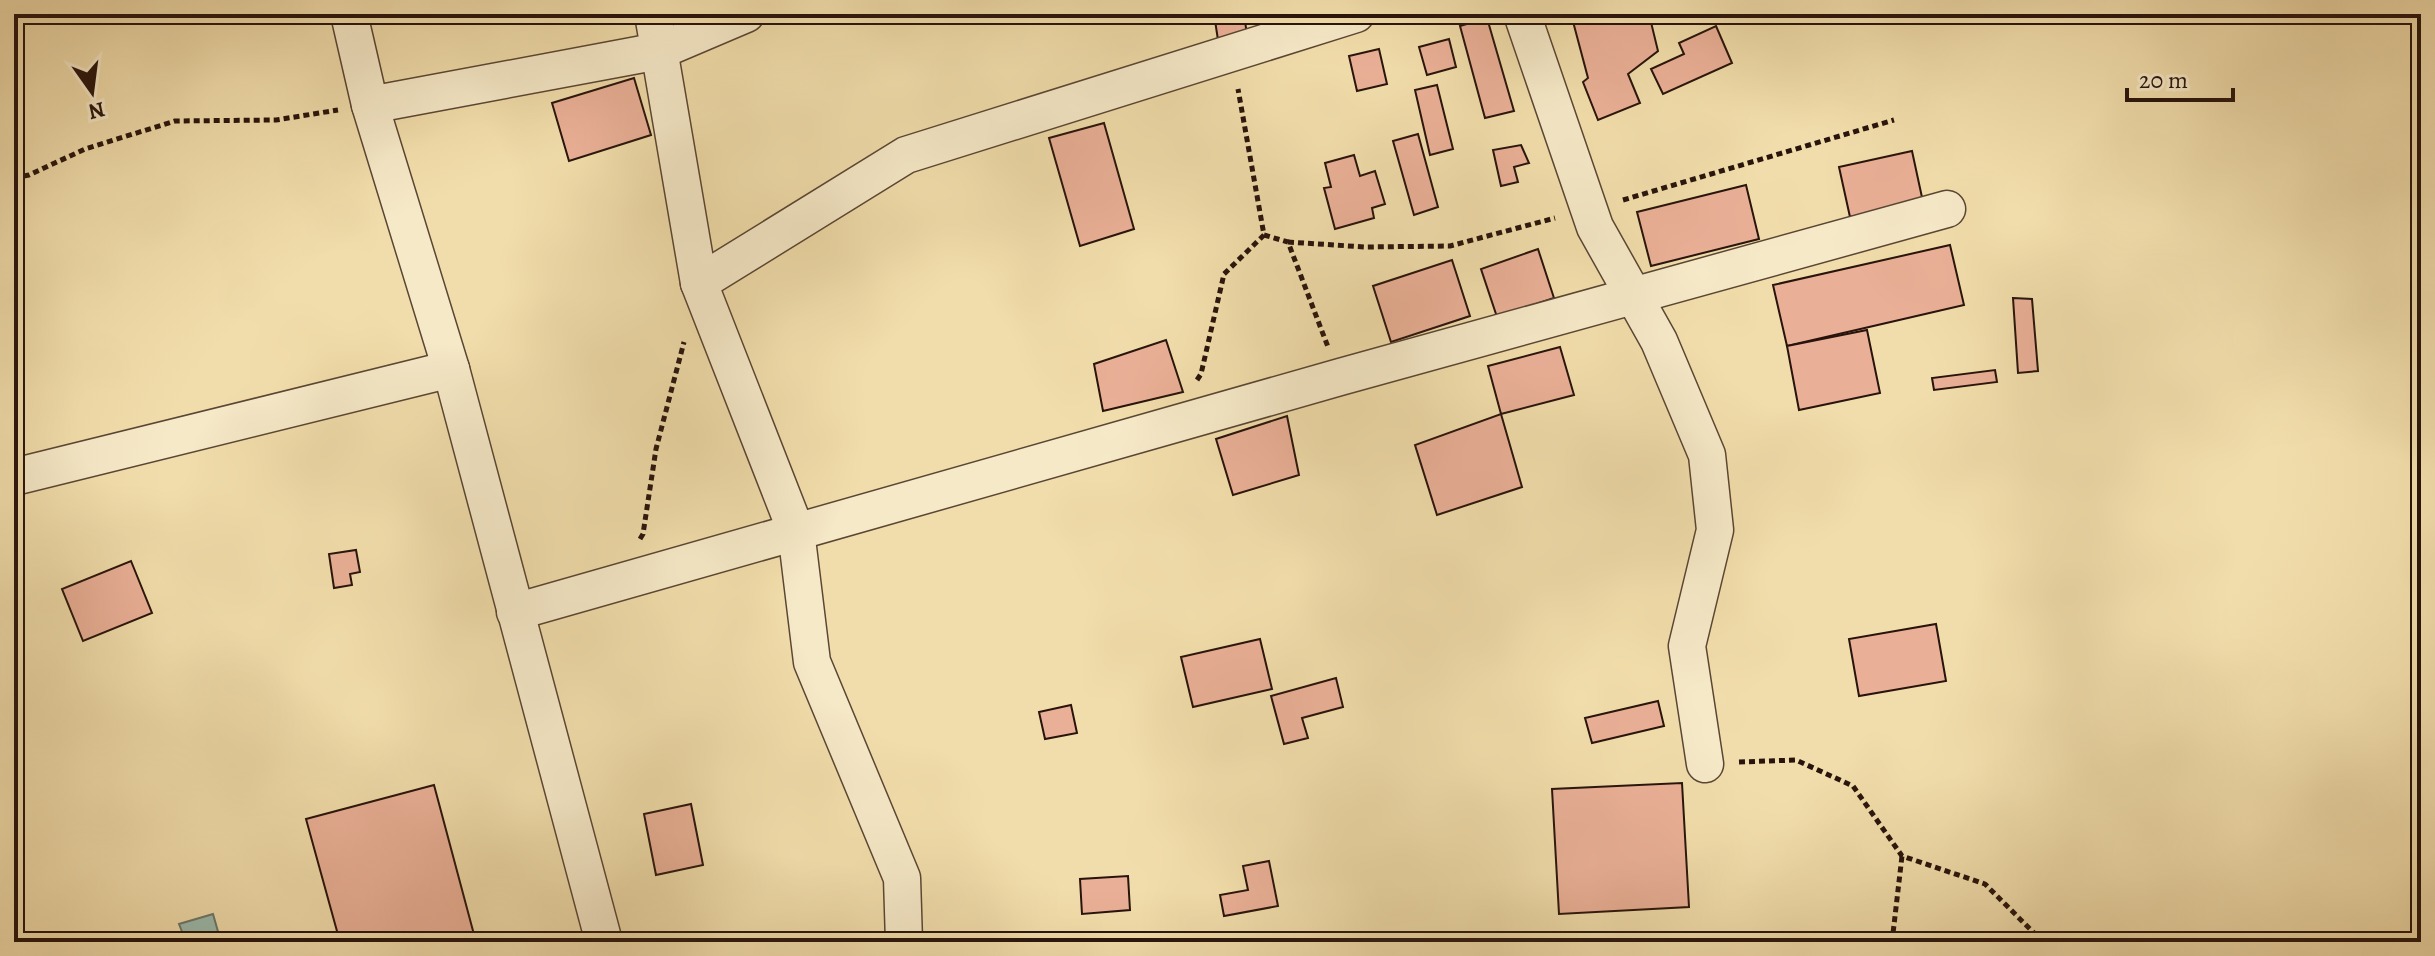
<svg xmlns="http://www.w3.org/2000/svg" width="2435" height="956" viewBox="0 0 2435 956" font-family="Alegreya,serif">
<rect width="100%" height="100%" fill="#f1ddab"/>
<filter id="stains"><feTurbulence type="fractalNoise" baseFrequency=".0025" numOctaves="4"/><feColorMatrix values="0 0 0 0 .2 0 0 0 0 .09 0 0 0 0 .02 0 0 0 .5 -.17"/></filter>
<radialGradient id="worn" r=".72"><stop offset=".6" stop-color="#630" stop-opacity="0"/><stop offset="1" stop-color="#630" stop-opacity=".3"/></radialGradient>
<polygon fill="#9bbbad" stroke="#6d786d" stroke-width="2" points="213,914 221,942 186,942 179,924"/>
<g fill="#eab097" stroke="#28140c" stroke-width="2">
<polygon points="1214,14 1244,14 1247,35 1218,40"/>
<polygon points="1571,14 1649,14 1658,51 1628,74 1640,103 1598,120 1583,82 1588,78"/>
<polygon points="1487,18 1514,111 1485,118 1460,26"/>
<polygon points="1716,26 1732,63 1663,94 1651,69 1684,54 1679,43"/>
<polygon points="1449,39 1456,67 1427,75 1419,47"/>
<polygon points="1379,49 1387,84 1357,91 1349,56"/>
<polygon points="634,78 651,135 569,161 552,103"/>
<polygon points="1437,85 1453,149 1430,155 1415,90"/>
<polygon points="1104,123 1134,229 1080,246 1049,138"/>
<polygon points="1418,134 1438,207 1414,215 1393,141"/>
<polygon points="1521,145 1529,163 1514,167 1518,182 1501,186 1493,150"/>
<polygon points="1912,151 1923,202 1850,217 1839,167"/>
<polygon points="1354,155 1360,176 1375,171 1385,204 1372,208 1374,218 1335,229 1324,188 1331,187 1325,163"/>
<polygon points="1746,185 1759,239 1651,266 1637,212"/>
<polygon points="1950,245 1964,305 1787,346 1773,285"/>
<polygon points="1538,249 1554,298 1497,317 1481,269"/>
<polygon points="1452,260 1470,316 1391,342 1373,286"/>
<polygon points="2013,298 2032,299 2038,371 2018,373"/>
<polygon points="1867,330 1880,393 1799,410 1787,346"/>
<polygon points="1166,340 1183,392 1103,411 1094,364"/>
<polygon points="1560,347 1574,395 1501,414 1488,366"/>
<polygon points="1995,370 1997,382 1934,390 1932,378"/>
<polygon points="1501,414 1522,487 1437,515 1415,445"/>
<polygon points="1287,416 1299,475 1233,495 1216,439"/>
<polygon points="356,550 360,572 350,574 352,585 334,588 329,554"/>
<polygon points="131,561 152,613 83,641 62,589"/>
<polygon points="1936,624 1946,681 1859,696 1849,639"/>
<polygon points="1260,639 1272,689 1193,707 1181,657"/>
<polygon points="1336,678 1343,707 1302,718 1308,738 1284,744 1271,696"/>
<polygon points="1658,701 1664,726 1592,743 1585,718"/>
<polygon points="1071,705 1077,733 1045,739 1039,712"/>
<polygon points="1682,783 1689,907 1559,914 1552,789"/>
<polygon points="434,785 476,942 340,942 306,819"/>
<polygon points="691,804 703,865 656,875 644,814"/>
<polygon points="1269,861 1278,906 1224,916 1220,895 1248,890 1243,866"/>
<polygon points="1128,876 1130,910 1082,914 1080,879"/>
</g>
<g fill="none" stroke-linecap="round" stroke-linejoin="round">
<defs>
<g id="minor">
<polyline points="349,14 370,105 451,369 604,942"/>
<polyline points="653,14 699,283 796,531 812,662 902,878 904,942"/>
<polyline points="1522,14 1595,227 1659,341 1707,455 1715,530 1687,646 1705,764"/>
<polyline points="370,105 659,51 746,14"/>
<polyline points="699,283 906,155 1356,14"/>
<polyline points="14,477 451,369"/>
<polyline points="515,612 1340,377 1947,209"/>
</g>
</defs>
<use href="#minor" stroke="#5a4634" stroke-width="39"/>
<g stroke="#28140c" stroke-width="5" stroke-dasharray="6 4" stroke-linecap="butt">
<polyline points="14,178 29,175 85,149 175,121 276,120 338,110"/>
<polyline points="1623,200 1894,120"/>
<polyline points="1264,235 1288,242 1328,347"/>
<polyline points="1288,242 1365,247 1450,246 1555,218"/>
<polyline points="1197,380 1201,374 1224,274 1264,235 1238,89"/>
<polyline points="640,539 643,534 656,449 684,342"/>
<polyline points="1739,762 1796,760 1853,786 1902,856 1985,884 2043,942"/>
<polyline points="1892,942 1902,856"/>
</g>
<use href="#minor" stroke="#f6e9c8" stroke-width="36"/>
</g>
<rect width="2435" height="956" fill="none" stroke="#f1ddab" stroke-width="48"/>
<rect x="16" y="16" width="2403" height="924" fill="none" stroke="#28140c" stroke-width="4"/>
<rect x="24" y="24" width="2387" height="908" fill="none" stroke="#28140c" stroke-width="2"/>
<g transform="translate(92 92) rotate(166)" stroke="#f6e9c8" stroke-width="6" paint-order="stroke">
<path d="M0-6L14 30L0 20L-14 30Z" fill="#28140c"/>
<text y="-12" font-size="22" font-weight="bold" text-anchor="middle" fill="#28140c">N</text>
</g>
<path d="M2127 88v12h106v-12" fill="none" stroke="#28140c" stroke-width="4"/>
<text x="2139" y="88" font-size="24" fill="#28140c" stroke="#f6e9c8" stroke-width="6" paint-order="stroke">20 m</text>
<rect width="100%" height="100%" filter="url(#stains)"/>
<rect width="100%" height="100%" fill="url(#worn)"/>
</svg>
